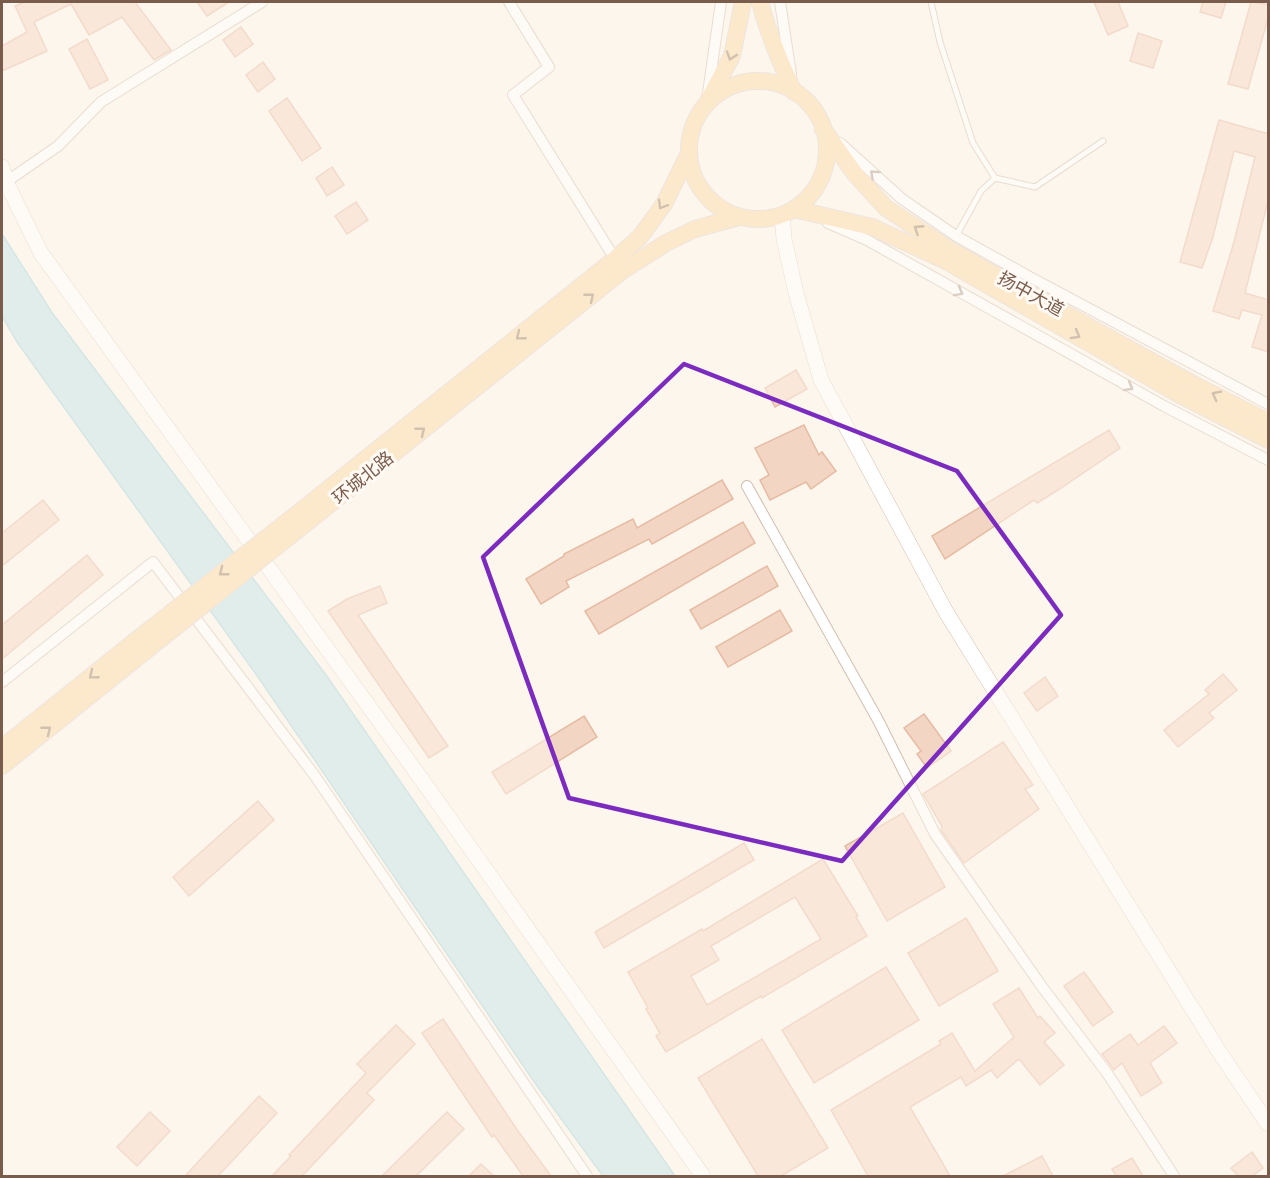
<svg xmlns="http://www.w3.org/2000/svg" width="1270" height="1178" viewBox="0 0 1270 1178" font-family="'Golos Text','Noto Sans SC',sans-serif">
<rect width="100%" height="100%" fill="#fdf6ec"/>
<polygon fill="#bfe3e8" stroke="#a5d3da" stroke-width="1.5" points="2,234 53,314 326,675 675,1176 603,1176 535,1083 258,677 17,342 2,316"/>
<g fill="#f3d5c3" stroke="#e6bba3" stroke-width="1.5" fill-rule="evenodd">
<polygon points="24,2 135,2 171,50 154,60 122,17 89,35 71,4 34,22 47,51 2,71 2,46 27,32 15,6"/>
<polygon points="197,2 229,2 207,16"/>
<polygon points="1094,2 1118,2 1128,26 1108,35"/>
<polygon points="1203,2 1226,2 1221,18 1200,12"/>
<polygon points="1251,2 1269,5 1269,15 1248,89 1228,84"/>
<polygon points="241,27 253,44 235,57 223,40"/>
<polygon points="1138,33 1162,41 1153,68 1130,61"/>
<polygon points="87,39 108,80 90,89 69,49"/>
<polygon points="263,62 275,79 258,92 246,75"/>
<polygon points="287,98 321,148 302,161 269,111"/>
<polygon points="1219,120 1269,134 1268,201 1245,293 1269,300 1269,352 1252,347 1262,315 1242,310 1239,319 1213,311 1234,242 1255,157 1234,151 1213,237 1202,268 1180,262"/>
<polygon points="332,167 344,185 327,196 316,178"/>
<polygon points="356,202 368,220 347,234 335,216"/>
<polygon points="796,370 807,389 775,407 765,388"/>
<polygon points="804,425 819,455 822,452 836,471 811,489 806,482 770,500 760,480 769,475 755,448"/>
<polygon points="1109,430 1120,448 1058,490 1037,503 1034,500 945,559 932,536"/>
<polygon points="722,480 733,499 652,544 649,539 566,581 569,587 541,604 526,579 564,556 564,554 633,519 637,528"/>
<polygon points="43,500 59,520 2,566 2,533"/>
<polygon points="743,522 755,543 599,634 585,611"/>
<polygon points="87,555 103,575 2,659 2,625"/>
<polygon points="767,566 778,586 701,629 690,610"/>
<polygon points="380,586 387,603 358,615 448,746 429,758 328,611 347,599"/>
<polygon points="780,610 792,631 728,667 716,647"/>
<polygon points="1223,674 1237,690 1209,713 1214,718 1178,747 1164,730 1209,694 1205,690"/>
<polygon points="1045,677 1058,696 1037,711 1024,693"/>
<polygon points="924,714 951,751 927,768 917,754 921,751 904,728"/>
<polygon points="584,716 597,737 506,794 492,772"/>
<polygon points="1003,742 1033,785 1025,789 1039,809 964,863 941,830 942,826 923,794"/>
<polygon points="258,801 274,820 189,896 173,877"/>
<polygon points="903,813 945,887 887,921 845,846"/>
<polygon points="744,843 754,860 604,948 595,932"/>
<path d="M 823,859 L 858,916 L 856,917 L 867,936 L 762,998 L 761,996 L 666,1052 L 656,1036 L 660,1033 L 646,1009 L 648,1008 L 628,972 L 702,929 L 703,931 ZM 795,897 L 821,939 L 707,1005 L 691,976 L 719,960 L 711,946 Z"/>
<polygon points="966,918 998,971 939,1006 908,953"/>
<polygon points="886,967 919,1020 814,1083 782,1030"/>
<polygon points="1084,972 1113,1012 1093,1026 1064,986"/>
<polygon points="1019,988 1038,1018 1040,1016 1055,1033 1044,1042 1064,1065 1040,1085 1019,1059 997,1078 991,1070 966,1086 961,1077 910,1107 950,1176 868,1176 831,1110 941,1044 939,1041 952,1033 975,1071 1014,1037 993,1004"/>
<polygon points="443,1019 518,1131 551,1176 523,1176 494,1135 492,1137 422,1033"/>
<polygon points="396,1025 415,1044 367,1093 374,1100 302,1176 272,1176 291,1156 289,1155 366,1073 357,1064"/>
<polygon points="1164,1026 1177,1043 1150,1063 1162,1083 1141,1096 1122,1063 1114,1070 1102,1054 1130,1034 1138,1045"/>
<polygon points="762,1039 828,1148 781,1176 758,1176 698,1078"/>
<polygon points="259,1096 277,1113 218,1176 185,1176"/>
<polygon points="150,1112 170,1131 137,1166 117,1147"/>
<polygon points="447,1112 464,1129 416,1176 382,1176"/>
<polygon points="1252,1152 1263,1168 1252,1176 1238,1176 1231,1168"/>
<polygon points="1042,1156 1053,1176 1003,1176"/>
<polygon points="1132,1158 1143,1176 1116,1176 1112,1169"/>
<polygon points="481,1164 494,1176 469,1176"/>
</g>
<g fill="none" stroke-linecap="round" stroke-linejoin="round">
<defs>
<g id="lane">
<polyline points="931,2 940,42 973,143 995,178 1035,187 1103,141"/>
<polyline points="956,236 981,191 995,178"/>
</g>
<g id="street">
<polyline points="509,2 549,67 513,95 615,259"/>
<polyline points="780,2 791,74"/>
<polyline points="708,93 721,2"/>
<polyline points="840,143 902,199 956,236 1028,276 1268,404"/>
<polyline points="6,182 58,146 101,102 262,2"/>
<polyline points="828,223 867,240 1164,406 1268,460"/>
<polyline points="747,486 878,720 935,834 1040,984 1107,1073 1174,1176"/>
<polyline points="2,682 153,562 315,776 587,1176"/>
</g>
<g id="secondary">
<polyline points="2,167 6,182 41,253 422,780 703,1176"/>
<polyline points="782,215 784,239 796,293 821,380 946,612 1218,1050 1268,1124"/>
</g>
<g id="primary">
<path d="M 760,2 C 768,33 780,62 794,92"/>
<circle cx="758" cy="150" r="69"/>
<polyline points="709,99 732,56 743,2"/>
<polyline points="823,129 855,174 886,208 948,249 1191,383 1268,422"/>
<polyline points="794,209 872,227 944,260 1180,395 1268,440"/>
<polyline points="302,510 615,259 640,237 664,204 689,153"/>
<polyline points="310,520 622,271 666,243 695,229 739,217"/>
<polyline points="2,748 139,638"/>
<polyline points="2,766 148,649"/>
</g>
</defs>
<use href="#lane" stroke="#d1beb0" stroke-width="7"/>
<use href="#street" stroke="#d1beb0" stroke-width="12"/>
<use href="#secondary" stroke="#d6c0b0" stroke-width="16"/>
<use href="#primary" stroke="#dad1cd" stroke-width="18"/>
<use href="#lane" stroke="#fff" stroke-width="5"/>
<use href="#street" stroke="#fff" stroke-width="10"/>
<use href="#secondary" stroke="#fff" stroke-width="15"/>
<use href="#primary" stroke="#fbd9a5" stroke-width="16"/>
<defs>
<g id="primary-bridge">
<polyline points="139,638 302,510"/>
<polyline points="148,649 310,520"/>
</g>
</defs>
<use href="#primary-bridge" stroke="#dad1cd" stroke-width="18" stroke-linecap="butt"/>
<use href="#primary-bridge" stroke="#fbd9a5" stroke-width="16"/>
</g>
<defs><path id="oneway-chevron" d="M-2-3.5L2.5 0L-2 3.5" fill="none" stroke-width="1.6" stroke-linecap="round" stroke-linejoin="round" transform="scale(1.5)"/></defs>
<g stroke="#a18267">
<use href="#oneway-chevron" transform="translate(731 56) rotate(109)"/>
<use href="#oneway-chevron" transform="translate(662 205) rotate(122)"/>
<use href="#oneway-chevron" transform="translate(918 229) rotate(-147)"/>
<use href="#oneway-chevron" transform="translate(590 297) rotate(-39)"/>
<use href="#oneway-chevron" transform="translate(1076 335) rotate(30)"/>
<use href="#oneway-chevron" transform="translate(520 336) rotate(141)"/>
<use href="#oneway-chevron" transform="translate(1216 395) rotate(-153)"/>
<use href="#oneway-chevron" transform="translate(421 431) rotate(-39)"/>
<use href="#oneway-chevron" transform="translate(223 572) rotate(142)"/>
<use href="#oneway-chevron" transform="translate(93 675) rotate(141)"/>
<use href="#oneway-chevron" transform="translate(47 730) rotate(-39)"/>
</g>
<g stroke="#af9d94">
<use href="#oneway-chevron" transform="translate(874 174) rotate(-138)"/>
<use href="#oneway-chevron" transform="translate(959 292) rotate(29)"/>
<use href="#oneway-chevron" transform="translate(1129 387) rotate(29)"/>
</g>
<path d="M0 0H1270V1178H0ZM 684,364 L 957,471 L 1061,615 L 842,861 L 569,798 L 483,557 Z" fill="#fdf6ec" fill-opacity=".55" fill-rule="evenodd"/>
<path fill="none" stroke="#7b2cbf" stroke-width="4.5" stroke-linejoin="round" d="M 684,364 L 957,471 L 1061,615 L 842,861 L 569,798 L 483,557 Z"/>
<g text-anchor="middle" stroke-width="6" stroke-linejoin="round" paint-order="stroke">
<g font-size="18" fill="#7a5c4d" stroke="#fffaf3">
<text transform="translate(1031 294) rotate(29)" y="6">扬中大道</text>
<text transform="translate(363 478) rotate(-39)" y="6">环城北路</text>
</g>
</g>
<rect width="1270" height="1178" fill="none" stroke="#7a5c4d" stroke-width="6"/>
</svg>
